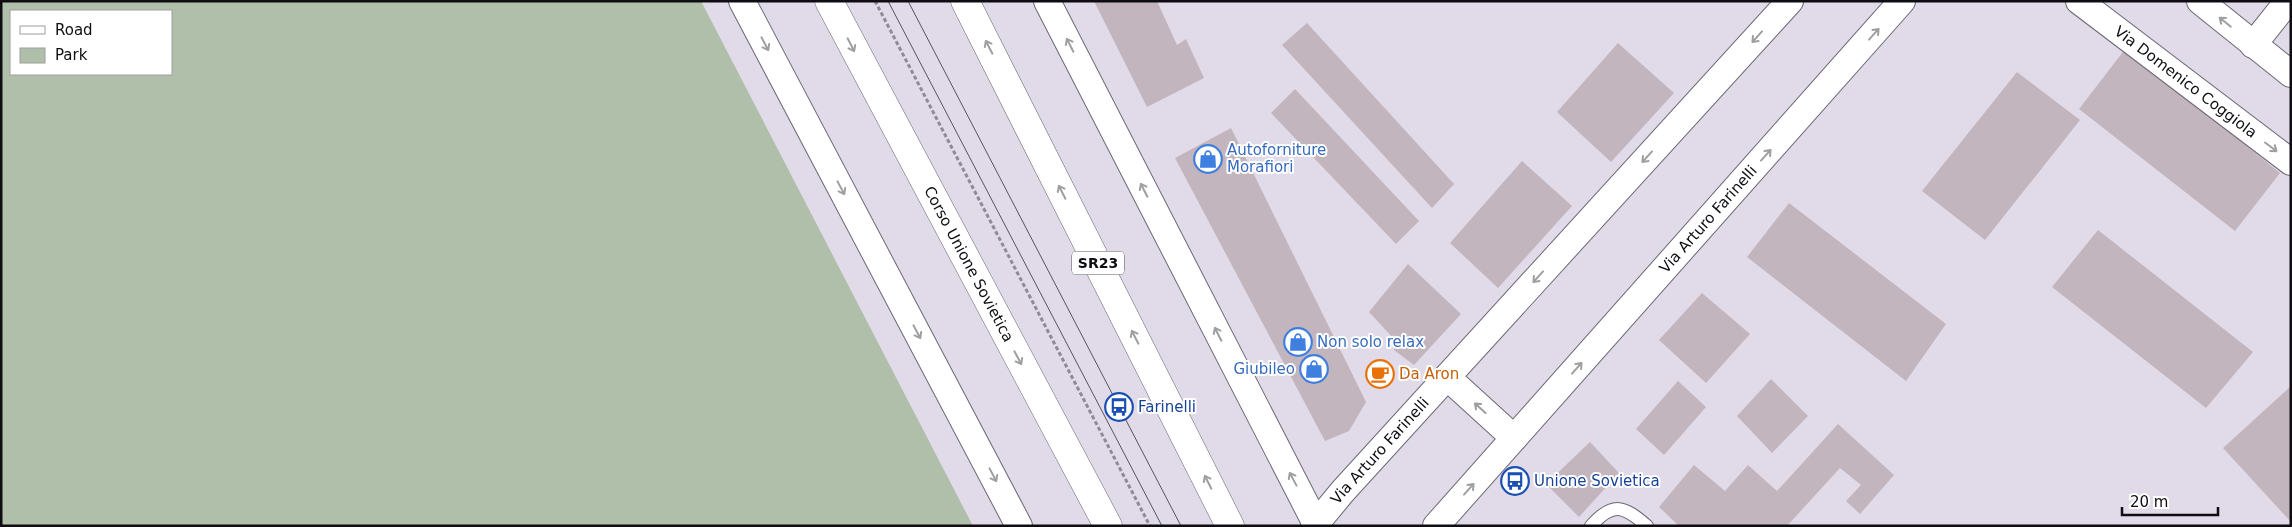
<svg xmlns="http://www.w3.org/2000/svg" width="2292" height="527" viewBox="0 0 2292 527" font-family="'DejaVu Sans',sans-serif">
<rect width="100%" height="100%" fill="#e1dbe9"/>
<path fill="#afbfaa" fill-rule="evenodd" d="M 1,1 L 701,1 L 973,526 L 1,526 ZM 11,11 L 171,11 L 171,74 L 11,74 Z"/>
<g fill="#c3b5bd">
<polygon points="1094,1 1157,1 1177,45 1186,39 1204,78 1147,107"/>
<polygon points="1307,23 1454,184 1432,208 1282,45"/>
<polygon points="1618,43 1674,93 1611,162 1557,112"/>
<polygon points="2126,48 2280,173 2235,231 2079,109"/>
<polygon points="2017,72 2080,120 1985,240 1922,191"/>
<polygon points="1295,89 1419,221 1396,244 1271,113"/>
<polygon points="1231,128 1366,402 1349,431 1325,441 1175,158"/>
<polygon points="1522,161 1572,206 1498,288 1450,243"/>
<polygon points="1789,203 1946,324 1906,381 1747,257"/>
<polygon points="2098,230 2253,352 2206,408 2052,287"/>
<polygon points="1408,264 1461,314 1414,365 1394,350 1395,340 1369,312"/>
<polygon points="1702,293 1750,334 1706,383 1659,340"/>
<polygon points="1771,379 1808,416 1772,453 1737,416"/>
<polygon points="1678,381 1706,407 1664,455 1636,429"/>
<polygon points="2291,386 2291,522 2223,448"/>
<polygon points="1838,424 1894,475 1860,514 1846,501 1861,485 1840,468 1787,526 1679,526 1659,507 1694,465 1725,491 1748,465 1777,491"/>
<polygon points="1590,442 1619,473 1579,517 1546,484"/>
</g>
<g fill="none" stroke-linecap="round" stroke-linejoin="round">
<defs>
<path id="service" d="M 1591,526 C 1613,501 1624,506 1647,526"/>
<g id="minor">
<polyline points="742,1 1019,526"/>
<polyline points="1047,1 1317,526"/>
<path id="s1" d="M 2079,1 L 2291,162"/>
<polyline points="2200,1 2291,74"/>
<polyline points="2253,45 2288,1"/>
<polyline points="1447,377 1514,438"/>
<path id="s2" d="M 1314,526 L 1343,491 L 1790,1"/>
<path id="s3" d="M 1436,526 L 1902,1"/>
</g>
<g id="primary">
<path id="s4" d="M 829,1 L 1108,526"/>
<polyline points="965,1 1230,526"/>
</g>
</defs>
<use href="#service" stroke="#6d6874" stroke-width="14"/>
<use href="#minor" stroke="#6d6874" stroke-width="28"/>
<use href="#primary" stroke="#6d6874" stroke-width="29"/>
<polyline stroke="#8f8a95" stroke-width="3" stroke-dasharray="4 2.5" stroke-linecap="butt" points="875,1 1150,526"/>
<use href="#service" stroke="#fff" stroke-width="12"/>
<use href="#minor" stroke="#fff" stroke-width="26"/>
<use href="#primary" stroke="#fff" stroke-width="28"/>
<g stroke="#56535b" stroke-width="1">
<polyline points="888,1 1162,526"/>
<polyline points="908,1 1181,526"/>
</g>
</g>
<defs><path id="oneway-shaft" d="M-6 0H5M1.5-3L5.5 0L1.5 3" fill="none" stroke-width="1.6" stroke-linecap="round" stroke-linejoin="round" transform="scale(1.25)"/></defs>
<g stroke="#9f9ea0">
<use href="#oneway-shaft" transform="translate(2225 22) rotate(-141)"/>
<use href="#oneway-shaft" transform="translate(1874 34) rotate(-48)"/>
<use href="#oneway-shaft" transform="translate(1757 37) rotate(132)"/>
<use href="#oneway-shaft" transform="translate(765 44) rotate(62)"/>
<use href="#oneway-shaft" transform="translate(851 45) rotate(63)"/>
<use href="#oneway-shaft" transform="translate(1070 45) rotate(-117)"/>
<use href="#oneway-shaft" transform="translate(989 47) rotate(-117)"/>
<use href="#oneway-shaft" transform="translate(2271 147) rotate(37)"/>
<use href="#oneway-shaft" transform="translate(1766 155) rotate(-48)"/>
<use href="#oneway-shaft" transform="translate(1647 157) rotate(132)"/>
<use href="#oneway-shaft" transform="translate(841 188) rotate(62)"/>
<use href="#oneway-shaft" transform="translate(1144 190) rotate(-117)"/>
<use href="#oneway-shaft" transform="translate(1062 192) rotate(-117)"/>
<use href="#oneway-shaft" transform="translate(1538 277) rotate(132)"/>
<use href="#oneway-shaft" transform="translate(917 332) rotate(62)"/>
<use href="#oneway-shaft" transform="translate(1218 334) rotate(-117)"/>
<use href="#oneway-shaft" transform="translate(1135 337) rotate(-117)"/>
<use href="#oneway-shaft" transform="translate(1018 358) rotate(62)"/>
<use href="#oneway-shaft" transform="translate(1577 368) rotate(-48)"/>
<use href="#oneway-shaft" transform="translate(1480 408) rotate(-138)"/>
<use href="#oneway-shaft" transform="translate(993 475) rotate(62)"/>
<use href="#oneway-shaft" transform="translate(1293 479) rotate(-118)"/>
<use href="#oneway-shaft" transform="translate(1208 482) rotate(-117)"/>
<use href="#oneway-shaft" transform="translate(1469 489) rotate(-48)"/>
</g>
<defs>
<symbol id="shop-ring" viewBox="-11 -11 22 22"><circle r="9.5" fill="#fff" stroke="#3f7fe0" stroke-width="1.5"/><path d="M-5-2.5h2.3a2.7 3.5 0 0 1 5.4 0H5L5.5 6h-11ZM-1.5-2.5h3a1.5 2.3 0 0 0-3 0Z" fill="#3f7fe0"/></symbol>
<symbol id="cafe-ring" viewBox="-11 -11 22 22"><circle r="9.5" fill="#fff" stroke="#e8710a" stroke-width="1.5"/><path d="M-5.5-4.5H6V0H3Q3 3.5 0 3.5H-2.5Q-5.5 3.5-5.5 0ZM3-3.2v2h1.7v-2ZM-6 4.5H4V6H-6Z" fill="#e8710a"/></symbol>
<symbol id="bus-ring" viewBox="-11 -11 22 22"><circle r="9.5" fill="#fff" stroke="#1a4fb4" stroke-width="1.5"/><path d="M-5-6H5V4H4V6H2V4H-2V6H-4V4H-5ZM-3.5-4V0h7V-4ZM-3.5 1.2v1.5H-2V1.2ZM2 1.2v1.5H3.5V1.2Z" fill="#1a4fb4"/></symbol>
</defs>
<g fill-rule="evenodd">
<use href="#shop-ring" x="1192" y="143" width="32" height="32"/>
<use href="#shop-ring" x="1282" y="326" width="32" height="32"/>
<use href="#shop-ring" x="1298" y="353" width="32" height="32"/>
<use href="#cafe-ring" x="1364" y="358" width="32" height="32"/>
<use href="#bus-ring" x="1103" y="391" width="32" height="32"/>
<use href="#bus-ring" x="1499" y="465" width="32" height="32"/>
</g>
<g text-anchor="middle" stroke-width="4" stroke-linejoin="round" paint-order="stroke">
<rect fill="#fff" stroke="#575659" stroke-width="1" x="1072" y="251.5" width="52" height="23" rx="4"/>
<g font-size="14" font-weight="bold" fill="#0f0d12">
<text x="1098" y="268">SR23</text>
</g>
<g font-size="15" fill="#0f0d12" stroke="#fff">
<text dy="5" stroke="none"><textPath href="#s1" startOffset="134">Via Domenico Coggiola</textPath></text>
<text dy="5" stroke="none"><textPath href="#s3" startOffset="410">Via Arturo Farinelli</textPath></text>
<text dy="5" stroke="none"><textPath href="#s4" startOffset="298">Corso Unione Sovietica</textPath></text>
<text dy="5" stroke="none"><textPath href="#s2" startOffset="100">Via Arturo Farinelli</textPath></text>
</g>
<g font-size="15" fill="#366cbe" stroke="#fff" text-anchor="start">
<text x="1227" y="155">Autoforniture<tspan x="1227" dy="17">Morafiori</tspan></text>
<text x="1317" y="347">Non solo relax</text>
<text x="1295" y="374" text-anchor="end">Giubileo</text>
</g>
<g font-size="15" fill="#c56008" stroke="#fff" text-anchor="start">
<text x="1399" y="379">Da Aron</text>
</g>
<g font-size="15" fill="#164399" stroke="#fff" text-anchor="start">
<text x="1138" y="412">Farinelli</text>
<text x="1534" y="486">Unione Sovietica</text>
</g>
</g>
<rect width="2292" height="527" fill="none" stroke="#0f0d12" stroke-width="5"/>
<rect x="10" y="10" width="162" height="65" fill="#ffffff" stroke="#9f9ea0"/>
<rect x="20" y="26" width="25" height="8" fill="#ffffff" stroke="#9f9ea0"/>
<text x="55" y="35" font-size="15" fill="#0f0d12">Road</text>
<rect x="20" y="48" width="25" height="15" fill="#afbfaa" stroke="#9f9ea0"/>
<text x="55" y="60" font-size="15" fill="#0f0d12">Park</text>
<path d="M2122 507v8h96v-8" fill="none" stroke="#0f0d12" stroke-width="2.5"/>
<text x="2130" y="507" font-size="15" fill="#0f0d12" stroke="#ffffff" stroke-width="4" paint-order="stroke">20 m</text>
</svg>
